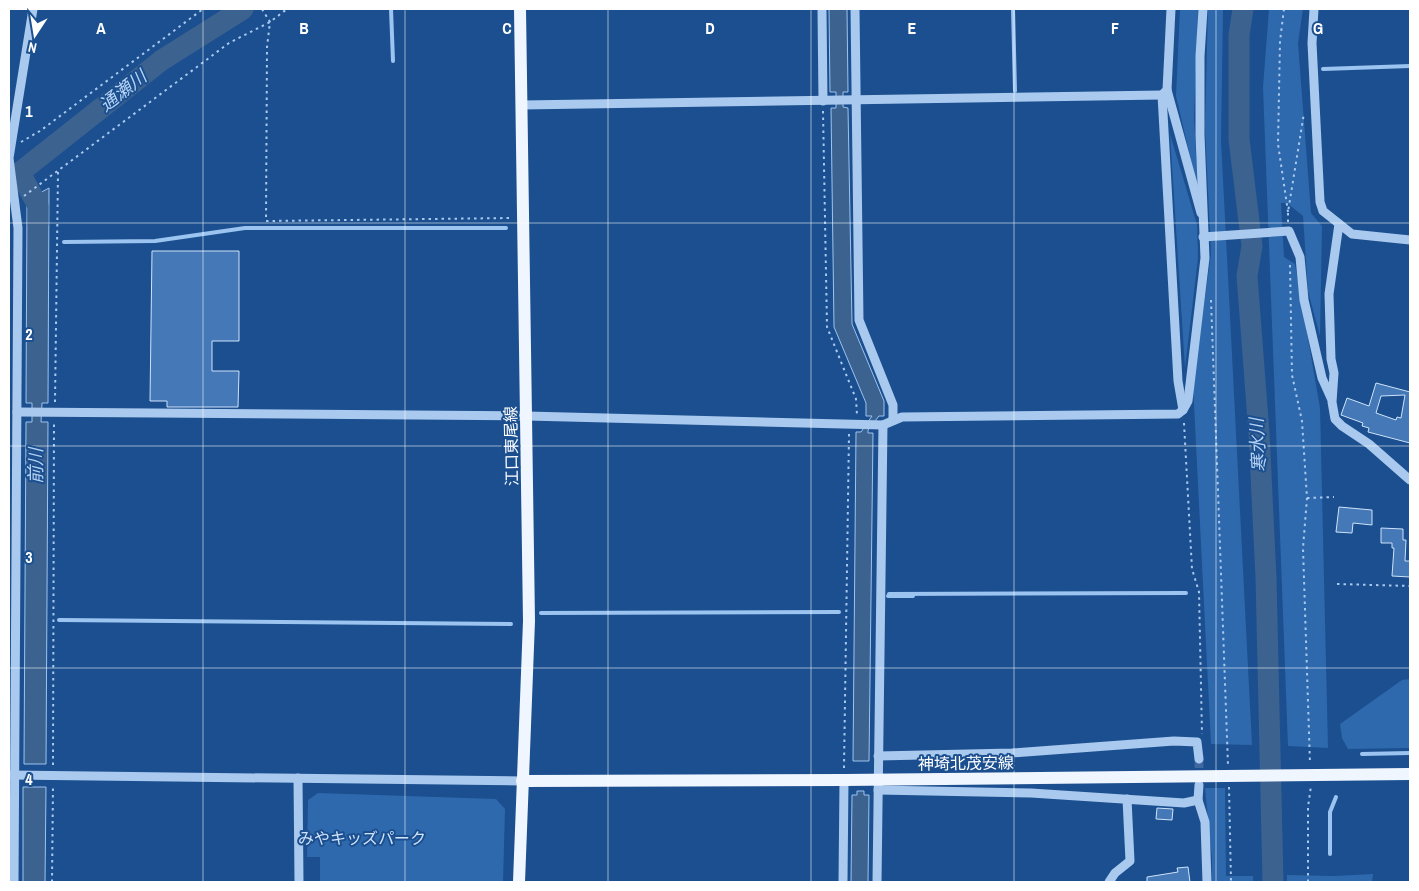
<svg xmlns="http://www.w3.org/2000/svg" width="1419" height="891" viewBox="0 0 1419 891" font-family="'Archivo Narrow','Noto Sans JP',sans-serif">
<rect width="100%" height="100%" fill="#1b4f8f"/>
<g fill="#2e69ad">
<polygon points="1180,9 1198,9 1194,118 1198,190 1176,96"/>
<polygon points="1208,9 1223,9 1221,140 1252,745 1211,744 1193,384 1211,254 1205,127"/>
<polygon points="1269,9 1303,9 1298,43 1311,213 1322,226 1320,336 1308,291 1303,216 1287,203 1281,203 1284,257 1295,264 1320,408 1328,748 1288,746 1263,87"/>
<polygon points="1170,134 1197,225 1198,258 1185,368"/>
<polygon points="1410,679 1410,748 1348,749 1342,738 1340,724 1402,680"/>
<polygon points="1205,788 1225,788 1226,876 1253,876 1253,882 1212,882 1212,859"/>
<polygon points="318,793 496,799 505,809 503,882 320,882 320,857 307,857 308,800"/>
<polygon points="1373,874 1372,882 1287,882 1287,875 1334,876"/>
</g>
<g fill="#3c6290" stroke="#9cc4f0">
<polygon points="829,9 847,9 848,92 843,92 843,107 848,108 852,324 884,401 884,416 879,416 868,430 868,433 873,433 869,761 853,761 856,432 861,432 872,416 866,416 866,403 834,327 831,108 836,108 836,92 830,92"/>
<polygon points="49,188 48,403 42,403 41,422 48,422 46,764 24,764 26,422 32,422 32,403 26,403 27,202 34,196"/>
<polygon points="23,787 46,787 45,882 23,882"/>
<polygon points="857,791 864,791 864,795 869,795 868,882 851,882 852,795 857,795"/>
</g>
<g fill="none" stroke-linecap="round" stroke-linejoin="round">
<g stroke="#9cc4f0" stroke-width="4">
<polyline points="391,9 393,61"/>
<polyline points="1013,9 1015,91"/>
<polyline points="1323,69 1410,66"/>
<polyline points="64,242 155,241 245,228 506,228"/>
<polyline points="889,594 1186,593"/>
<polyline points="888,596 913,596"/>
<polyline points="541,613 839,612"/>
<polyline points="59,620 511,624"/>
<polyline points="1362,754 1410,753"/>
<polyline points="1330,854 1330,812 1336,797"/>
</g>
<g stroke="#3c6290" stroke-width="21">
<polyline points="1243,9 1239,35 1239,139 1252,246 1247,276 1259,433 1266,578 1273,882"/>
<polyline points="20,173 38,206 38,224"/>
<polyline points="9,181 162,60 243,9"/>
</g>
</g>
<g fill="#4478b7" stroke="#cfe3fa" fill-rule="evenodd">
<polygon points="152,251 239,251 239,341 212,341 212,371 239,371 238,407 167,407 167,401 150,401"/>
<path d="M 1376,383 L 1410,392 L 1410,443 L 1368,432 L 1369,428 L 1362,426 L 1363,423 L 1341,415 L 1347,398 L 1369,406 ZM 1405,395 L 1401,418 L 1397,417 L 1396,420 L 1376,413 L 1381,396 Z"/>
<polygon points="1339,507 1372,510 1372,525 1353,523 1352,533 1336,532"/>
<polygon points="1381,528 1403,529 1403,540 1406,540 1405,561 1410,561 1410,577 1392,576 1394,548 1392,548 1392,543 1381,543"/>
<polygon points="1157,808 1173,809 1172,820 1156,819"/>
<polygon points="1188,867 1190,882 1147,882 1147,877 1178,872 1177,868"/>
</g>
<g fill="none" stroke-linecap="round" stroke-linejoin="round">
<polyline stroke="#3d69a0" stroke-width="9" stroke-dasharray="9 4.5" stroke-linecap="butt" points="1199,759 1199,781"/>
<g stroke="#a9c9ee" stroke-width="2" stroke-dasharray="2.5 4" stroke-linecap="butt">
<polyline points="262,9 270,22 267,47 266,221 512,218"/>
<polyline points="1284,9 1280,41 1278,144 1288,212"/>
<polyline points="823,111 827,327 856,399 857,415"/>
<polyline points="21,142 40,131 203,9"/>
<polyline points="24,196 229,43 270,22 287,9"/>
<polyline points="1288,222 1288,212 1304,113"/>
<polyline points="1290,265 1292,375 1302,421 1307,498 1303,548 1310,764"/>
<polyline points="1211,300 1228,765"/>
<polyline points="55,402 58,172"/>
<polyline points="1184,423 1192,569 1199,592 1202,734"/>
<polyline points="1307,498 1334,497"/>
<polyline points="1337,584 1410,586"/>
<polyline points="53,765 54,422"/>
<polyline points="844,768 849,433"/>
<polyline points="1229,787 1231,882"/>
<polyline points="52,882 53,785"/>
<polyline points="1308,882 1308,807 1311,786"/>
</g>
<g stroke="#a9c9ee" stroke-width="9">
<polyline points="822,9 823,101"/>
<polyline points="855,9 859,320 893,405 893,419"/>
<polyline points="1171,9 1167,90 1162,95 1178,381 1183,410"/>
<polyline points="1314,9 1312,43 1320,202 1323,211 1352,234 1410,240"/>
<polyline points="1167,90 1201,213"/>
<polyline points="522,105 1162,95"/>
<polyline points="1339,224 1329,294 1331,359 1334,373 1332,402 1335,419 1342,426 1369,444 1410,480"/>
<polyline points="1203,237 1289,231 1300,257 1304,300 1322,378 1331,398"/>
<polyline points="17,412 527,416 883,425 902,417 1178,414 1183,410 1188,401 1205,258 1200,135 1200,56 1203,9"/>
<polyline points="878,756 1012,753 1174,741 1197,742 1199,759"/>
<polyline points="10,775 522,781"/>
<polyline points="298,778 299,882"/>
<polyline points="1199,785 1198,800 1205,822 1207,882"/>
<polyline points="878,790 1031,793 1184,803 1198,800"/>
<polyline points="14,882 18,228 9,158 33,9"/>
<polyline points="843,882 844,780"/>
<polyline points="877,882 883,425"/>
<polyline points="1109,882 1115,873 1130,861 1127,799"/>
</g>
<g stroke="#f0f6ff" stroke-width="12">
<polyline points="522,781 844,780 1410,774"/>
<polyline points="519,882 529,621 520,9"/>
</g>
</g>
<path fill="none" stroke="#fff" stroke-width="1" stroke-opacity="0.55" d="M 203,9 L 203,882M 405,9 L 405,882M 608,9 L 608,882M 811,9 L 811,882M 1014,9 L 1014,882M 1216,9 L 1216,882M 9,223 L 1410,223M 9,446 L 1410,446M 9,668 L 1410,668"/>
<g text-anchor="middle" stroke-width="4" stroke-linejoin="round" paint-order="stroke">
<g font-size="16" fill="#fff" stroke="#1b4f8f">
<text transform="translate(511 446) rotate(-91)" y="6">江口東尾線</text>
<text transform="translate(966 763) rotate(-1)" y="6">神埼北茂安線</text>
</g>
<g font-size="16" fill="#cfe3fa" stroke="#1b4f8f">
<text x="362" y="844">みやキッズパーク</text>
</g>
<g font-size="18" font-style="italic" fill="#b5d3f5" stroke="#1b4f8f">
<text transform="translate(123 91) rotate(-38)" y="6">通瀬川</text>
<text transform="translate(1258 445) rotate(-93)" y="6">寒水川</text>
<text transform="translate(36 466) rotate(-90)" y="6">前川</text>
</g>
</g>
<g font-size="16" text-anchor="middle" font-weight="bold" fill="#fff" stroke="#1b4f8f" stroke-width="4" stroke-linejoin="round" paint-order="stroke">
<text x="101" y="34">A</text>
<text x="304" y="34">B</text>
<text x="507" y="34">C</text>
<text x="710" y="34">D</text>
<text x="912" y="34">E</text>
<text x="1115" y="34">F</text>
<text x="1318" y="34">G</text>
<text x="29" y="117">1</text>
<text x="29" y="340">2</text>
<text x="29" y="563">3</text>
<text x="29" y="785">4</text>
</g>
<rect width="1419" height="891" fill="none" stroke="#ffffff" stroke-width="20"/>
<g transform="translate(35 35) rotate(192)" stroke="#1b4f8f" stroke-width="4" paint-order="stroke">
<path d="M0-4L9 19L0 12L-9 19Z" fill="#ffffff"/>
<text y="-8" font-size="14" font-weight="bold" text-anchor="middle" fill="#ffffff">N</text>
</g>
</svg>
